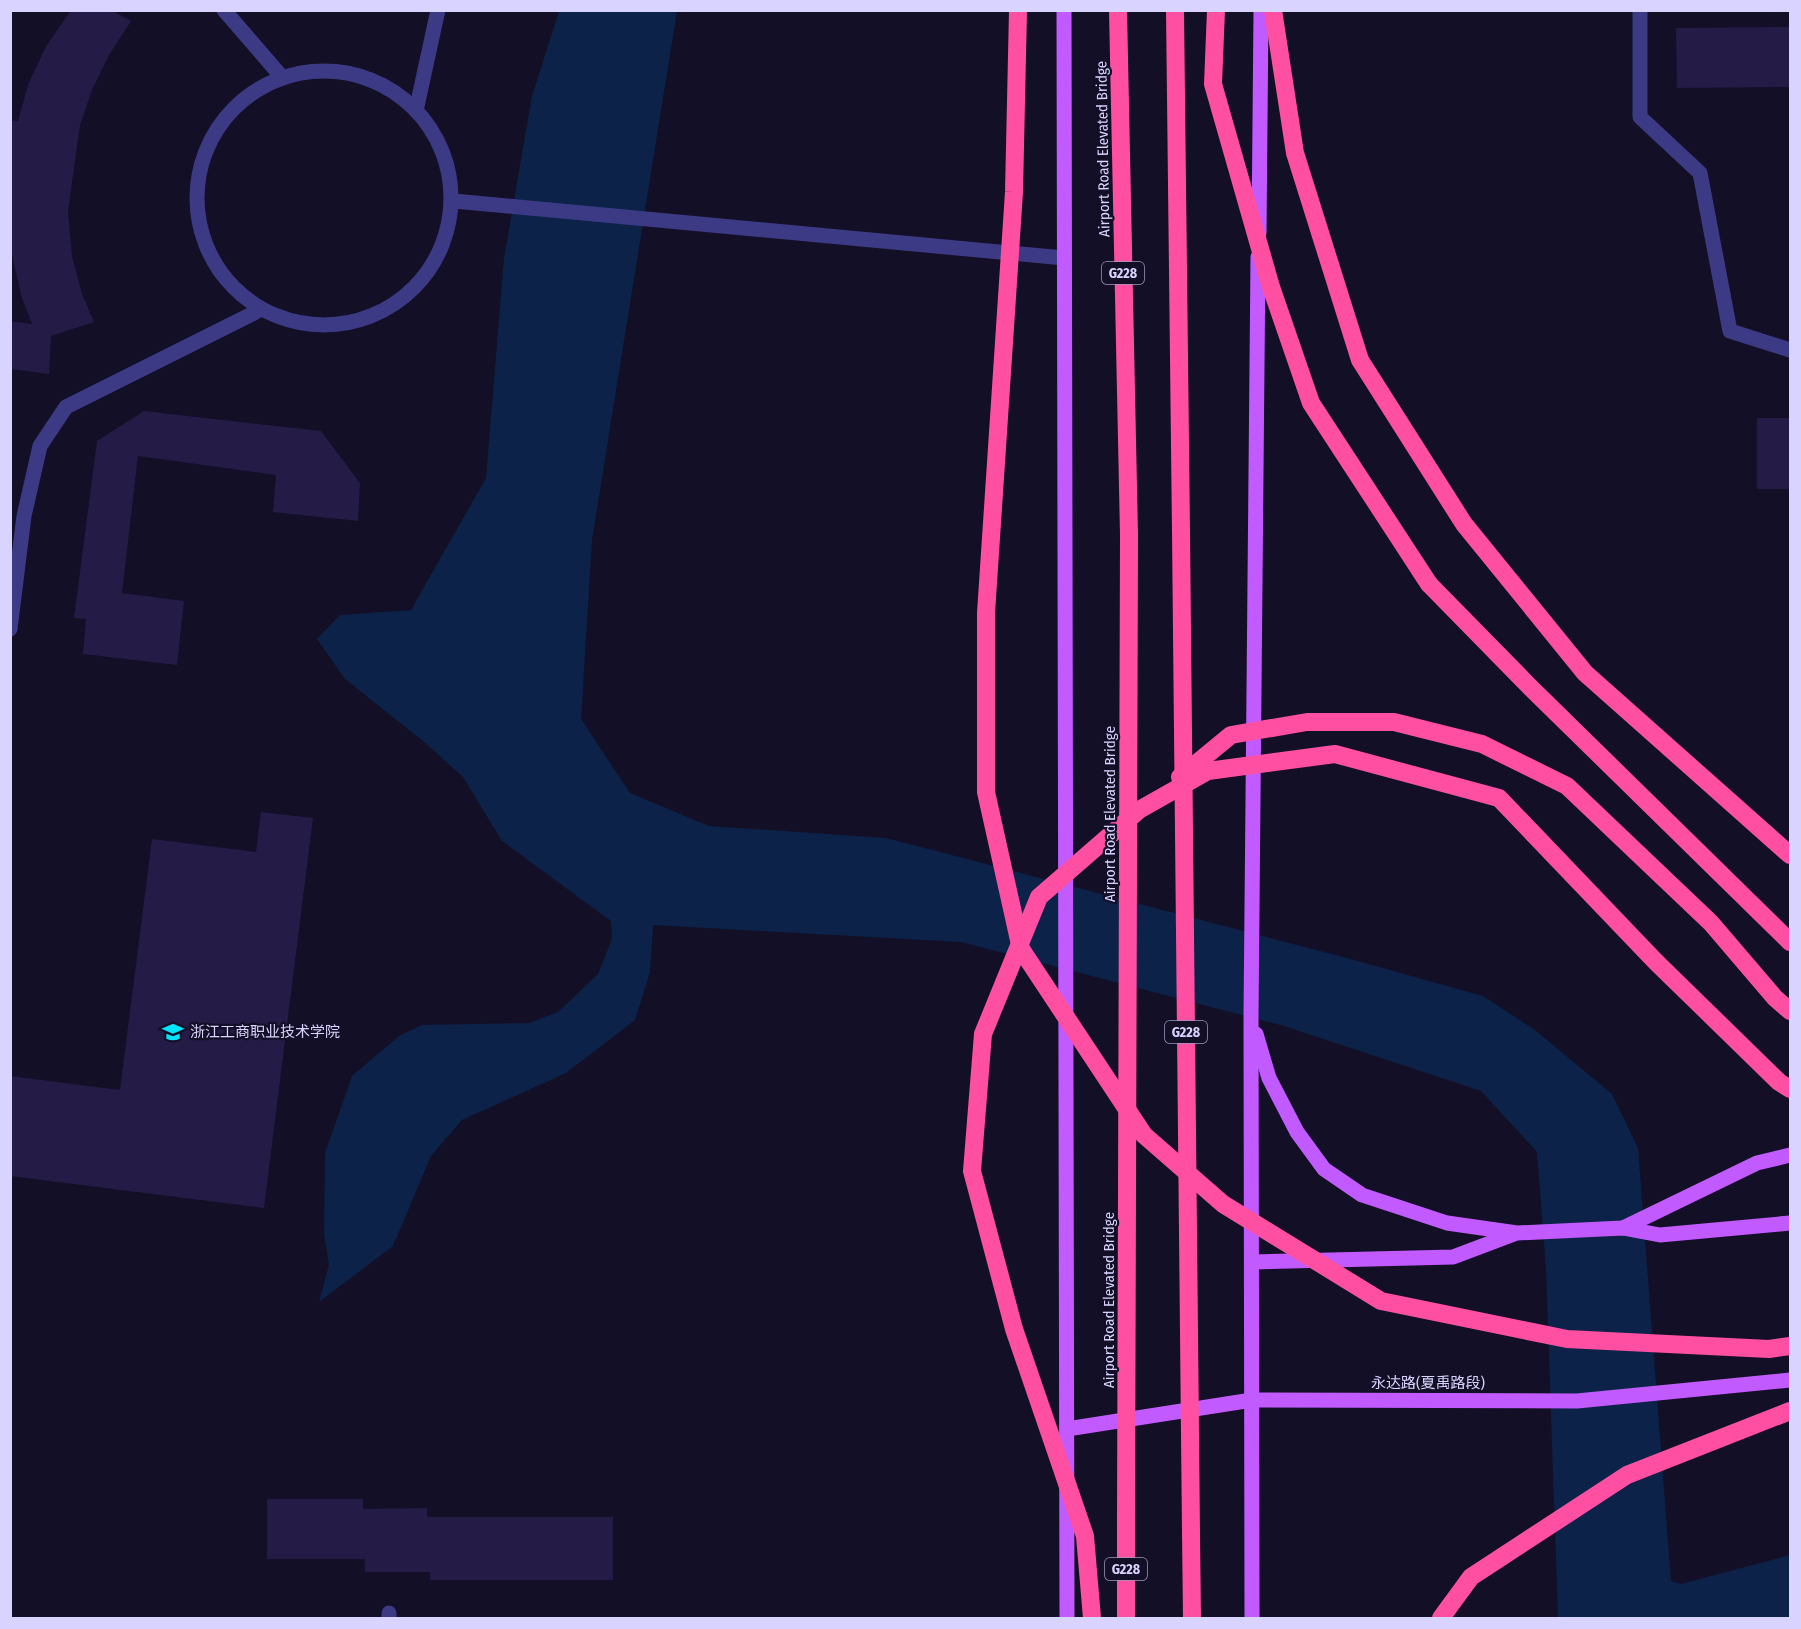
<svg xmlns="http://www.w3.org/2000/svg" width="1801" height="1629" viewBox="0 0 1801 1629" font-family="'Fira Sans Condensed','Noto Sans SC',sans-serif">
<rect width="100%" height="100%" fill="#130f26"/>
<polygon fill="#0c2248" points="559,11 677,11 592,540 581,719 630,793 709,826 886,838 1347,958 1483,996 1535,1030 1612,1094 1638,1148 1671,1581 1681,1584 1790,1555 1790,1618 1558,1618 1546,1268 1537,1152 1481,1091 1284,1026 961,942 653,925 650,972 635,1020 566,1073 462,1120 431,1156 393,1246 319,1302 329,1265 324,1233 325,1153 352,1076 399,1036 422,1025 529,1023 558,1012 598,974 612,939 611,921 502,841 463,777 424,742 345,679 317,639 340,615 411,610 486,478 504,258 532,96"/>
<g fill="#241b47">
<polygon points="71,10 111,10 131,21 109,55 92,90 80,125 68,211 72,256 82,294 94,322 51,336 49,374 10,369 10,321 32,324 22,298 12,256 10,120 18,121 28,85 45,48"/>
<polygon points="1790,27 1790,87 1677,88 1676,28"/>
<polygon points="144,411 321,431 360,483 358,521 273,512 276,475 138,456 122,593 184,601 177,665 83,654 86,619 74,618 97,441"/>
<rect x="1757" y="418" width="33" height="71"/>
<polygon points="261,812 313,818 264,1208 10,1176 10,1076 120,1090 152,839 256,852"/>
<polygon points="267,1499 363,1499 363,1509 427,1508 427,1517 613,1517 613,1580 430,1580 430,1572 365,1572 365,1559 267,1559"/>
</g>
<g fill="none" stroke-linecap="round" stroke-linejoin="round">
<g stroke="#3d3a85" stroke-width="15">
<polyline points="224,10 281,76"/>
<polyline points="1640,10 1640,117 1700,173 1730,331 1790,350"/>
<circle cx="324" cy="198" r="127"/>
<polyline points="416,111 438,10"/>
<polyline points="454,201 1064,258"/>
<polyline points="10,629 24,516 40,446 66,407 256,312"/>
<polyline points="389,1613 389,1618"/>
</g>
<g stroke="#c25bff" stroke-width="15">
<polyline points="1064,10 1067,1618"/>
<polyline points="1259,233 1261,10"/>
<polyline points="1256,1034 1269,1078 1297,1132 1324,1169 1362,1195 1447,1223 1517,1233 1623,1228 1660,1235 1790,1223"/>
<polyline points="1623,1228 1757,1163 1790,1155"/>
<polyline points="1252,1262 1453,1257 1514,1234"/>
<polyline points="1067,1429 1252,1400 1577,1401 1790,1380"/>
<polyline points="1252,1618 1251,1016 1258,257"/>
</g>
<g stroke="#ff4fa3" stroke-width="18">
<polyline points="1118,10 1129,535"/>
<polyline points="1175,10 1181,532"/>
<polyline points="1273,10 1295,153 1360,360 1464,524 1585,673 1790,855"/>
<polyline points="1429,584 1528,685 1790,942"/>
<polyline points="1191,1533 1192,1618"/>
<polyline points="1126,1618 1126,1519"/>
<polyline points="1441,1618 1471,1577 1627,1475 1790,1411"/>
</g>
<g stroke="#ff4fa3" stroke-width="18">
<polyline points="1018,10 1014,192 986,613 986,792 1021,949 1144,1135 1223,1204 1381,1301 1567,1339 1769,1349 1790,1346"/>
<polyline points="1216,10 1213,84 1271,287 1311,403 1429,584"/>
<polyline points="1181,532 1191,1533"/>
<polyline points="1180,777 1231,735 1307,722 1394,722 1482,744 1567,786 1711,923 1775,998 1790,1011"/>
<polyline points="1126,1519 1129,535"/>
<polyline points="1092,1618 1085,1536 1014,1329 972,1171 983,1034 1039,897 1139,810 1208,771 1335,754 1499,798 1656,962 1779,1082 1790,1089"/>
</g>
</g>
<defs>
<symbol id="university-bare" viewBox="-9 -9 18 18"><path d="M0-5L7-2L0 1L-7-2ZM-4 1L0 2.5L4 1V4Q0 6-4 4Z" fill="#00e5ff" stroke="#130f26" stroke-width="2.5" paint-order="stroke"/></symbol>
</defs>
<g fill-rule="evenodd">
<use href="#university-bare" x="158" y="1017" width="30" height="30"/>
</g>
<g text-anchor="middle" stroke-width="4.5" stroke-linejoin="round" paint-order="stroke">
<g fill="#130f26" stroke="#9e99be" stroke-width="1.5">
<rect x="1102" y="262" width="42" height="22" rx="4.5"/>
<rect x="1165" y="1021" width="42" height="22" rx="4.5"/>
<rect x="1105" y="1558" width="42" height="22" rx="4.5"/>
</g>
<g font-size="14" font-weight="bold" fill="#d9d4ff">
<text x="1123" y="278">G228</text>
<text x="1186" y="1037">G228</text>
<text x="1126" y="1574">G228</text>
</g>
<g font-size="15" fill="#d9d4ff" stroke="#130f26">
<text transform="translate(1103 149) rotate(-91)" y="5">Airport Road Elevated Bridge</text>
<text transform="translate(1110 814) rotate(-90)" y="5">Airport Road Elevated Bridge</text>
<text transform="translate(1109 1300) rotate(-90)" y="5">Airport Road Elevated Bridge</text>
<text x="1428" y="1388">永达路(夏禹路段)</text>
</g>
<g font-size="15" fill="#d9d4ff" stroke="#130f26" text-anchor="start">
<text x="190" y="1037">浙江工商职业技术学院</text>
</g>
</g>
<rect width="1801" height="1629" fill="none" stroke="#d9d4ff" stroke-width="24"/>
</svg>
